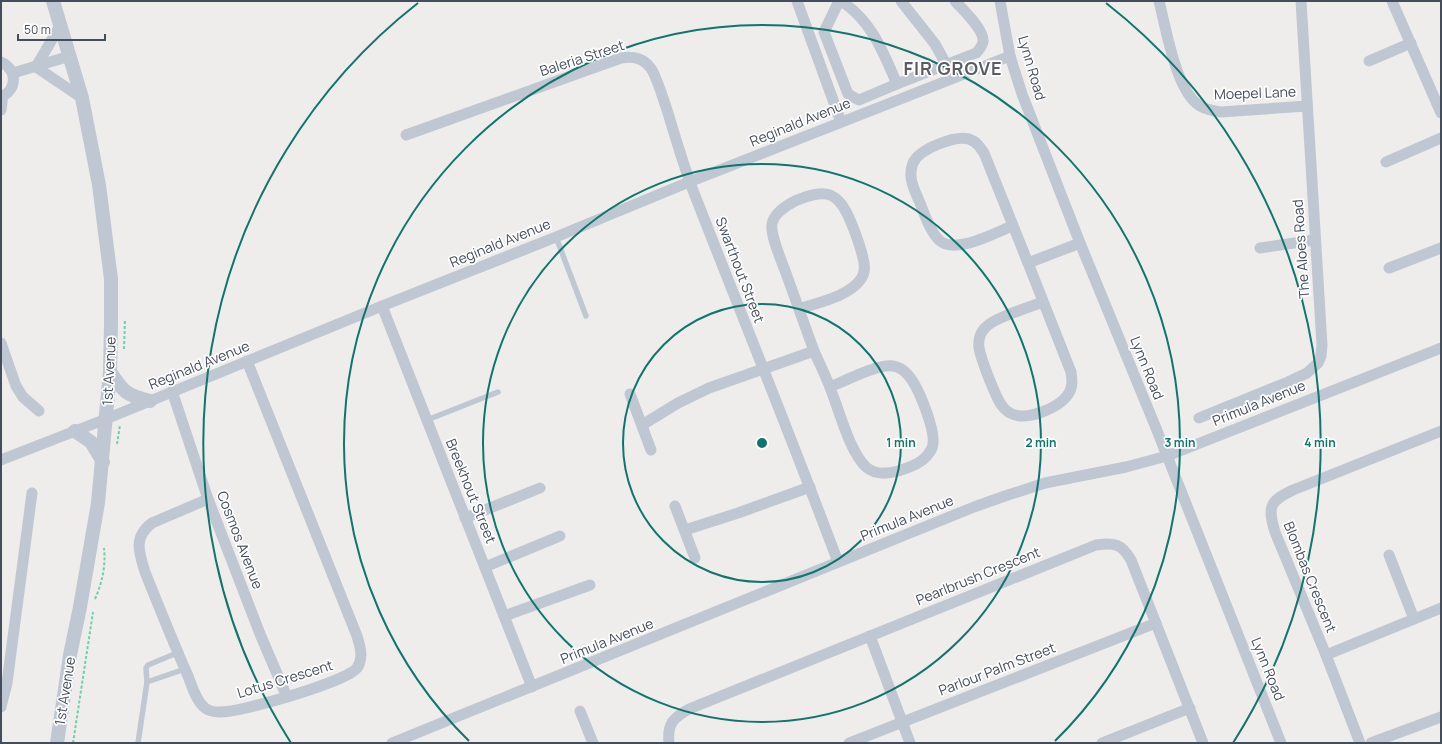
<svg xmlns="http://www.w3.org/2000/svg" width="1442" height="744" viewBox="0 0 1442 744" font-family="Manrope,sans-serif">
<rect width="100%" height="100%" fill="#efedec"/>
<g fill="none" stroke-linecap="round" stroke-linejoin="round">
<g stroke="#6ecfac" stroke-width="2" stroke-dasharray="3 2" stroke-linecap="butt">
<polyline points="124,349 125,319"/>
<polyline points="117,444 120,425"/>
<path d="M 95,599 C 102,583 106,566 104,548"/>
<polyline points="73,743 93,612"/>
</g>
<g stroke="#bfc7d3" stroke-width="5.5">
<polyline points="556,237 586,316"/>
<polyline points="427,420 498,392"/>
<polyline points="147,682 146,668 148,665 177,653"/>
<polyline points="138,743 147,682 185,669"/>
</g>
<g stroke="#bfc7d3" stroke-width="11">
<polyline points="797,1 841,122"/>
<path d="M 839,1 L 824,32 L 848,94 L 859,100 L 897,84 C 883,52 872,21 841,1"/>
<polyline points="901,1 935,44 946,64"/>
<polyline points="1000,1 1010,56 1022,94 1080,243 1156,428 1281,743"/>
<path d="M 1159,1 C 1166,28 1176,92 1200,106 C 1207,110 1214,111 1221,112 L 1307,106"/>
<polyline points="1392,1 1441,113"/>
<polyline points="61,24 36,67 82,98"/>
<polyline points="1369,61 1411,43"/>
<path d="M 1,62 C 18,70 17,90 1,97"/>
<polyline points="13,73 70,56"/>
<path d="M 897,84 L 976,53 C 979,50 982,47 983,42 C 985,30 963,10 955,1"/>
<polyline points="1,110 2,103 2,97"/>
<path d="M 406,135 L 621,58 C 634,56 644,58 652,70 C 659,83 663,99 668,113 C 676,140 684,167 694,193 C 742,316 792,439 838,562"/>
<polyline points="1386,162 1441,138"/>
<path d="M 1012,226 C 995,233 957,254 940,241 C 930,232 925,215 920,203 C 915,191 907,177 913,163 C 919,149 955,135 969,139 C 977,142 980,147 984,153 L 1028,263"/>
<polyline points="1260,248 1315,240"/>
<polyline points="1389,268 1441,248"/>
<path d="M 1043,302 C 1030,307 993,318 985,328 C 980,333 978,341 979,348 C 981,359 996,399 1003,407 C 1005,410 1007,411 1010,413 C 1026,422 1060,408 1069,393 C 1073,386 1072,379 1071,372 L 1028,263 L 1080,243"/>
<polyline points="382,306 532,687"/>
<path d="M 799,309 C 819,302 848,297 861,279 C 865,273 865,265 863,258 C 860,245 850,216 842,205 C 839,201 835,197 830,195 C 814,189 775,206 772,224 C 770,236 783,264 787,276 C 796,301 805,326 814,351"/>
<polyline points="1,343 16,386 23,397 39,411"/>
<polyline points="172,391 208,499 260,634 287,697"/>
<polyline points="630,394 651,450"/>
<polyline points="1199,418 1288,382 1307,373 1318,363 1321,356 1322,345 1301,1"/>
<path d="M 642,425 L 678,403 L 709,388 L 814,351 C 820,365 827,378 832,393 C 840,413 850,452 866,467 C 875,475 887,474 898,471 C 911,467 926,462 932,448 C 938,434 918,386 908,375 C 904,370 899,367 893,366 C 877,364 845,381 830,387"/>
<polyline points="1,460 106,419 382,306 556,237 689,182 1010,56"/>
<path d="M 208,499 L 152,523 C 133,537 139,553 145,572 C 159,607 173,642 188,676 C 192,686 196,701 205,708 C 209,711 214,712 219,712 C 239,713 346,682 357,668 C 364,658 360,646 357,636 L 247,361"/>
<polyline points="675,506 695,558"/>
<polyline points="465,518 540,488"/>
<polyline points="685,530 738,513 810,487"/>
<polyline points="1389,555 1414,619"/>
<polyline points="485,567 560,536"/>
<polyline points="504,616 590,585"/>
<polyline points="870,636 910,743"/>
<polyline points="1326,655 1441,608"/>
<polyline points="1,707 7,683 32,493"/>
<polyline points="580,711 593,743"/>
<polyline points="392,743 974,507 1005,496 1045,483 1126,467 1167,456 1441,348"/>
<path d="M 669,743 C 667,724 673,718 689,709 L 1096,545 C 1114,542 1122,544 1131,560 L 1203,743"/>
<polyline points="849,743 1156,623"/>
<polyline points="1102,743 1190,708"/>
<path d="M 1360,743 L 1326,655 L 1275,532 C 1267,506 1270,501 1293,490 L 1441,431"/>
<polyline points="1371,743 1441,717"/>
</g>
<g stroke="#bfc7d3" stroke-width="14">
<polyline points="53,1 82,98 99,185 111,279 111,323 110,371 98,503 80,607 70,655 57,743"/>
<path d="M 110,371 C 122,391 127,396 150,401"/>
<polyline points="75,431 91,442 103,462"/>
</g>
</g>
<g fill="none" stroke="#0f766e" stroke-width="2">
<circle cx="762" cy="443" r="139"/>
<circle cx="762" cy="443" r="279"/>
<path d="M469 741A418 418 0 1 1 1055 741"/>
<path d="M291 743A558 558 0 0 1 418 3M1106 3A558 558 0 0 1 1233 743"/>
</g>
<g text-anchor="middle" stroke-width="3.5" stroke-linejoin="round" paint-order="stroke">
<g font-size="14" fill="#444d5b" stroke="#fff">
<text transform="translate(582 58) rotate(-18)" y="5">Baleria Street</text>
<text transform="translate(1032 68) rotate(74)" y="5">Lynn Road</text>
<text transform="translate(1255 93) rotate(-2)" y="5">Moepel Lane</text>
<text transform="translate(800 122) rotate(-22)" y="5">Reginald Avenue</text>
<text transform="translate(500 243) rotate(-22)" y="5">Reginald Avenue</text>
<text transform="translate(1301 249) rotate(-94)" y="5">The Aloes Road</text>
<text transform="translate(740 270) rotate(69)" y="5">Swarthout Street</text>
<text transform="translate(199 365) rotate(-22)" y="5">Reginald Avenue</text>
<text transform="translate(1147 368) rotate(68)" y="5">Lynn Road</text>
<text transform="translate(109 371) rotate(-87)" y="5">1st Avenue</text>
<text transform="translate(1259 403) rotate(-22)" y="5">Primula Avenue</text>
<text transform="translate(471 491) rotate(68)" y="5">Breekhout Street</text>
<text transform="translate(907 518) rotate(-22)" y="5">Primula Avenue</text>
<text transform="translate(240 540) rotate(69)" y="5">Cosmos Avenue</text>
<text transform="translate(978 576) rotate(-22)" y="5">Pearlbrush Crescent</text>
<text transform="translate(1310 577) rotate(68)" y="5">Blombas Crescent</text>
<text transform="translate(607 641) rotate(-22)" y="5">Primula Avenue</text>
<text transform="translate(997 669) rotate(-21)" y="5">Parlour Palm Street</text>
<text transform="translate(1268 669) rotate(68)" y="5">Lynn Road</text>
<text transform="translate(285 679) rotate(-17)" y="5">Lotus Crescent</text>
<text transform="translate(65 691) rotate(-81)" y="5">1st Avenue</text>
</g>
<g font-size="18" font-weight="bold" letter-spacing="1" fill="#595c62" stroke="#fff">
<text x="953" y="75">FIR GROVE</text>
</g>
</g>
<circle cx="762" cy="443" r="6" fill="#0f766e" stroke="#fff" stroke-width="2"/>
<g font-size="12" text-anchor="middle" font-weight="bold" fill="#0f766e" stroke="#fff" stroke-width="3.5" stroke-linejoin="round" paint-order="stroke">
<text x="901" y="447">1 min</text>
<text x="1041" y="447">2 min</text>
<text x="1180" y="447">3 min</text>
<text x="1320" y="447">4 min</text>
</g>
<rect width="1442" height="744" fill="none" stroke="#444d5b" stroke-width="4"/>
<path d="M18 34v6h87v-6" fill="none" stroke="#444d5b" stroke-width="2"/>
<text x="24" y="34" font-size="12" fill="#444d5b" stroke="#ffffff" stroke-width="3" paint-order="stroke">50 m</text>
</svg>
